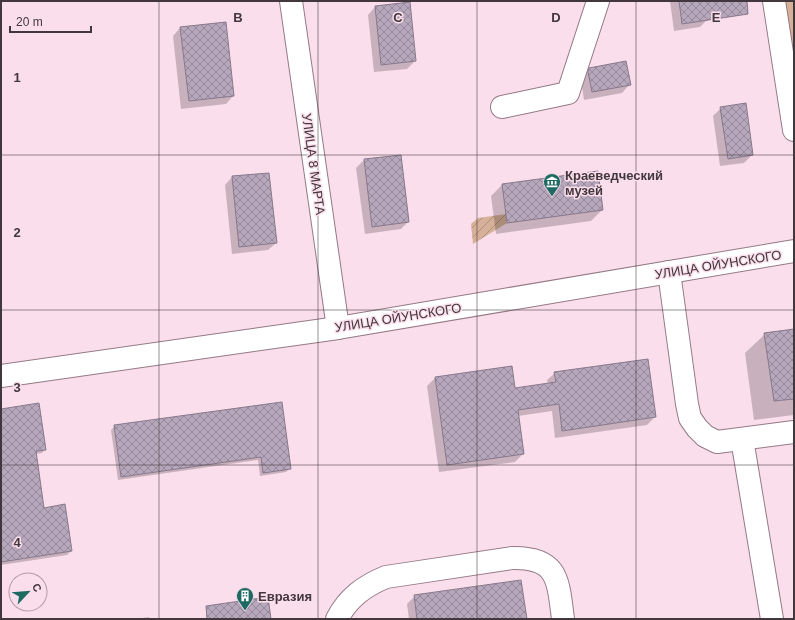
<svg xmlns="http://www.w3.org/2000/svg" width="795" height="620" viewBox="0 0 795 620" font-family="Arial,sans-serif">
<defs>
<pattern id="garden-furrows" width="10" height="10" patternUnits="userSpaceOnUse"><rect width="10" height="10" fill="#d6b098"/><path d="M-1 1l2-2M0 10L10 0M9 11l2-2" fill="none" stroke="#af907d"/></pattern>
<pattern id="building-cross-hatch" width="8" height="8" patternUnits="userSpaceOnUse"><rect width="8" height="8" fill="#b6a7bc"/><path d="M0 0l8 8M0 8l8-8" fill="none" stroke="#96899a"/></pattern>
</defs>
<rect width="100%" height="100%" fill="#fbdeeb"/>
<polygon fill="#d6b098" points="783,1 794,1 794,76"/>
<polygon fill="url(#garden-furrows)" points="506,214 507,223 473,244 471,224 478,218"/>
<g fill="#0003">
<polygon points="670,1 706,1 708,19 700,27 674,31"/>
<polygon points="375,7 415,61 407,69 374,72 368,15"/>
<polygon points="180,28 233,96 226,104 181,109 173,36"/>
<polygon points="590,69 629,85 622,93 584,100 581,80"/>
<polygon points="721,108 752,155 744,163 720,166 713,116"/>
<polygon points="364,160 408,222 401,229 365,234 356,168"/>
<polygon points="232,177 276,243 268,250 232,254 225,185"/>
<polygon points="502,185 602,210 591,221 496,234 491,196"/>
<polygon points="794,330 794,415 754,420 745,353 765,334"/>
<polygon points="555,373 655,417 647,425 555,438 552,411 518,416 523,454 515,462 439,472 427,386 435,378 514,389 548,384 547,380"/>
<polygon points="281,403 290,468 286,472 260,476 258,460 118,480 111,430 115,426"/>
<polygon points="1,410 45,449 42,453 35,454 43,509 71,551 67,555 1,565"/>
<polygon points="415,596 526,619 409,619 407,604"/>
<polygon points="149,617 149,619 135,619"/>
</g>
<g fill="url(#building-cross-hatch)" stroke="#87788c">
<polygon points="679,1 747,1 748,14 682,24"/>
<polygon points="410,2 416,61 381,65 375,6"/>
<polygon points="226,22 234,96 189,101 180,27"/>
<polygon points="626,61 631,85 592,92 588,72 589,68"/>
<polygon points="746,103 753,155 728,159 720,107"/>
<polygon points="401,155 409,222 372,227 364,159"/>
<polygon points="598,171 603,210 507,223 502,184"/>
<polygon points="269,173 277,243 239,247 232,176"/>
<polygon points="794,329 794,399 774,401 764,333"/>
<polygon points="648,359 656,417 562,431 559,404 518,410 524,454 447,465 435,377 512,366 515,388 556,382 554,372"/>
<polygon points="282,402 291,469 263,473 261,457 121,477 114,425"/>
<polygon points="39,403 46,450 36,451 44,508 65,504 72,551 1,562 1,409"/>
<polygon points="521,580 527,619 417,619 414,595"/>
<polygon points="268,597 271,619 207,619 206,606"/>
</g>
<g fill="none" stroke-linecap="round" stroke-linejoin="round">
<defs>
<g id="minor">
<polyline points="291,1 338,328"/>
<polyline points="774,1 794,130"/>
<polyline points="502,107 568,93 598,1"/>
<polyline points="669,272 687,404 690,418 697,428 705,436 717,442 794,432"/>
<polyline points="742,439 772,619"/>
<path d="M 337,619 C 348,598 364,586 386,577 L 512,558 C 559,557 558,581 563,619"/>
</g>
<polyline id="major" points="1,376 338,328 794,251"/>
</defs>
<use href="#minor" stroke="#937a85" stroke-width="24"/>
<use href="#major" stroke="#937a85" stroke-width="24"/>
<use href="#minor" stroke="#fff" stroke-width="22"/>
<use href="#major" stroke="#fff" stroke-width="22"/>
</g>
<path fill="none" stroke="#42373c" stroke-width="1" stroke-opacity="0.55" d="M 159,1 L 159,619M 318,1 L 318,619M 477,1 L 477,619M 636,1 L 636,619M 1,155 L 794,155M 1,310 L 794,310M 1,465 L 794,465"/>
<defs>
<symbol id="museum-pin" viewBox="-11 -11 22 30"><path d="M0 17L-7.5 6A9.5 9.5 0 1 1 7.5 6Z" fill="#1e6962" stroke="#fbdeeb"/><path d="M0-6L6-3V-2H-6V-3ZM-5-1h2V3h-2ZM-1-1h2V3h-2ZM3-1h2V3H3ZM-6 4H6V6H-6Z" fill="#fff"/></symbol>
<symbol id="building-pin" viewBox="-11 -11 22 30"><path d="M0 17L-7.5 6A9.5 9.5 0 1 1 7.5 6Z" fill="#1e6962" stroke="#fbdeeb"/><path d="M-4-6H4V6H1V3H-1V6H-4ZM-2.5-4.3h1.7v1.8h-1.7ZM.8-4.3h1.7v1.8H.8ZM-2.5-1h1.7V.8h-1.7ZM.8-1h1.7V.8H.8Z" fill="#fff"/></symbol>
</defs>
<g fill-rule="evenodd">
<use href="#museum-pin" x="542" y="172" width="20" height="27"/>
<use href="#building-pin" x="235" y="586" width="20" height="27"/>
</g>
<g text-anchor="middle" stroke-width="3" stroke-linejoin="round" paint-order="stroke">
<g font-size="13" fill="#42373c" stroke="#fbdeeb">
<text transform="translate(314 164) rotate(82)" y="5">УЛИЦА 8 МАРТА</text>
<text transform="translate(718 264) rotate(-9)" y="5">УЛИЦА ОЙУНСКОГО</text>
<text transform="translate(398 317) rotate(-9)" y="5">УЛИЦА ОЙУНСКОГО</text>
</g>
<g font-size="13" font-weight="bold" fill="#42373c" stroke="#fbdeeb" text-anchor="start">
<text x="565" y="180">Краеведческий<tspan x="565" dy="15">музей</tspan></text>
<text x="258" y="601">Евразия</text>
</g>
</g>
<g font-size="13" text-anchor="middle" font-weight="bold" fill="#42373c" stroke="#fbdeeb" stroke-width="3" stroke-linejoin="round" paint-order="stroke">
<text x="238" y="22">B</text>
<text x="398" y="22">C</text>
<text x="556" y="22">D</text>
<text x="716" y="22">E</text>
<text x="17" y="82">1</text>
<text x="17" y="237">2</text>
<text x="17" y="392">3</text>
<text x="17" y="547">4</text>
</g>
<rect width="795" height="620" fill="none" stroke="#42373c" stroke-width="4"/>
<g transform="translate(28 592) rotate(64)"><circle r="19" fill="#fbdeeb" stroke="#b19ba5"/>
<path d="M0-3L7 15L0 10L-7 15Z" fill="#1e6962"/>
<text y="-6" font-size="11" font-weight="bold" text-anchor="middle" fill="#42373c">С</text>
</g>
<path d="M10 26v6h81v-6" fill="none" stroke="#42373c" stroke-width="2"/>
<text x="16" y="26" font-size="12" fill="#42373c" stroke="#fbdeeb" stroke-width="3" paint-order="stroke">20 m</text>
</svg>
